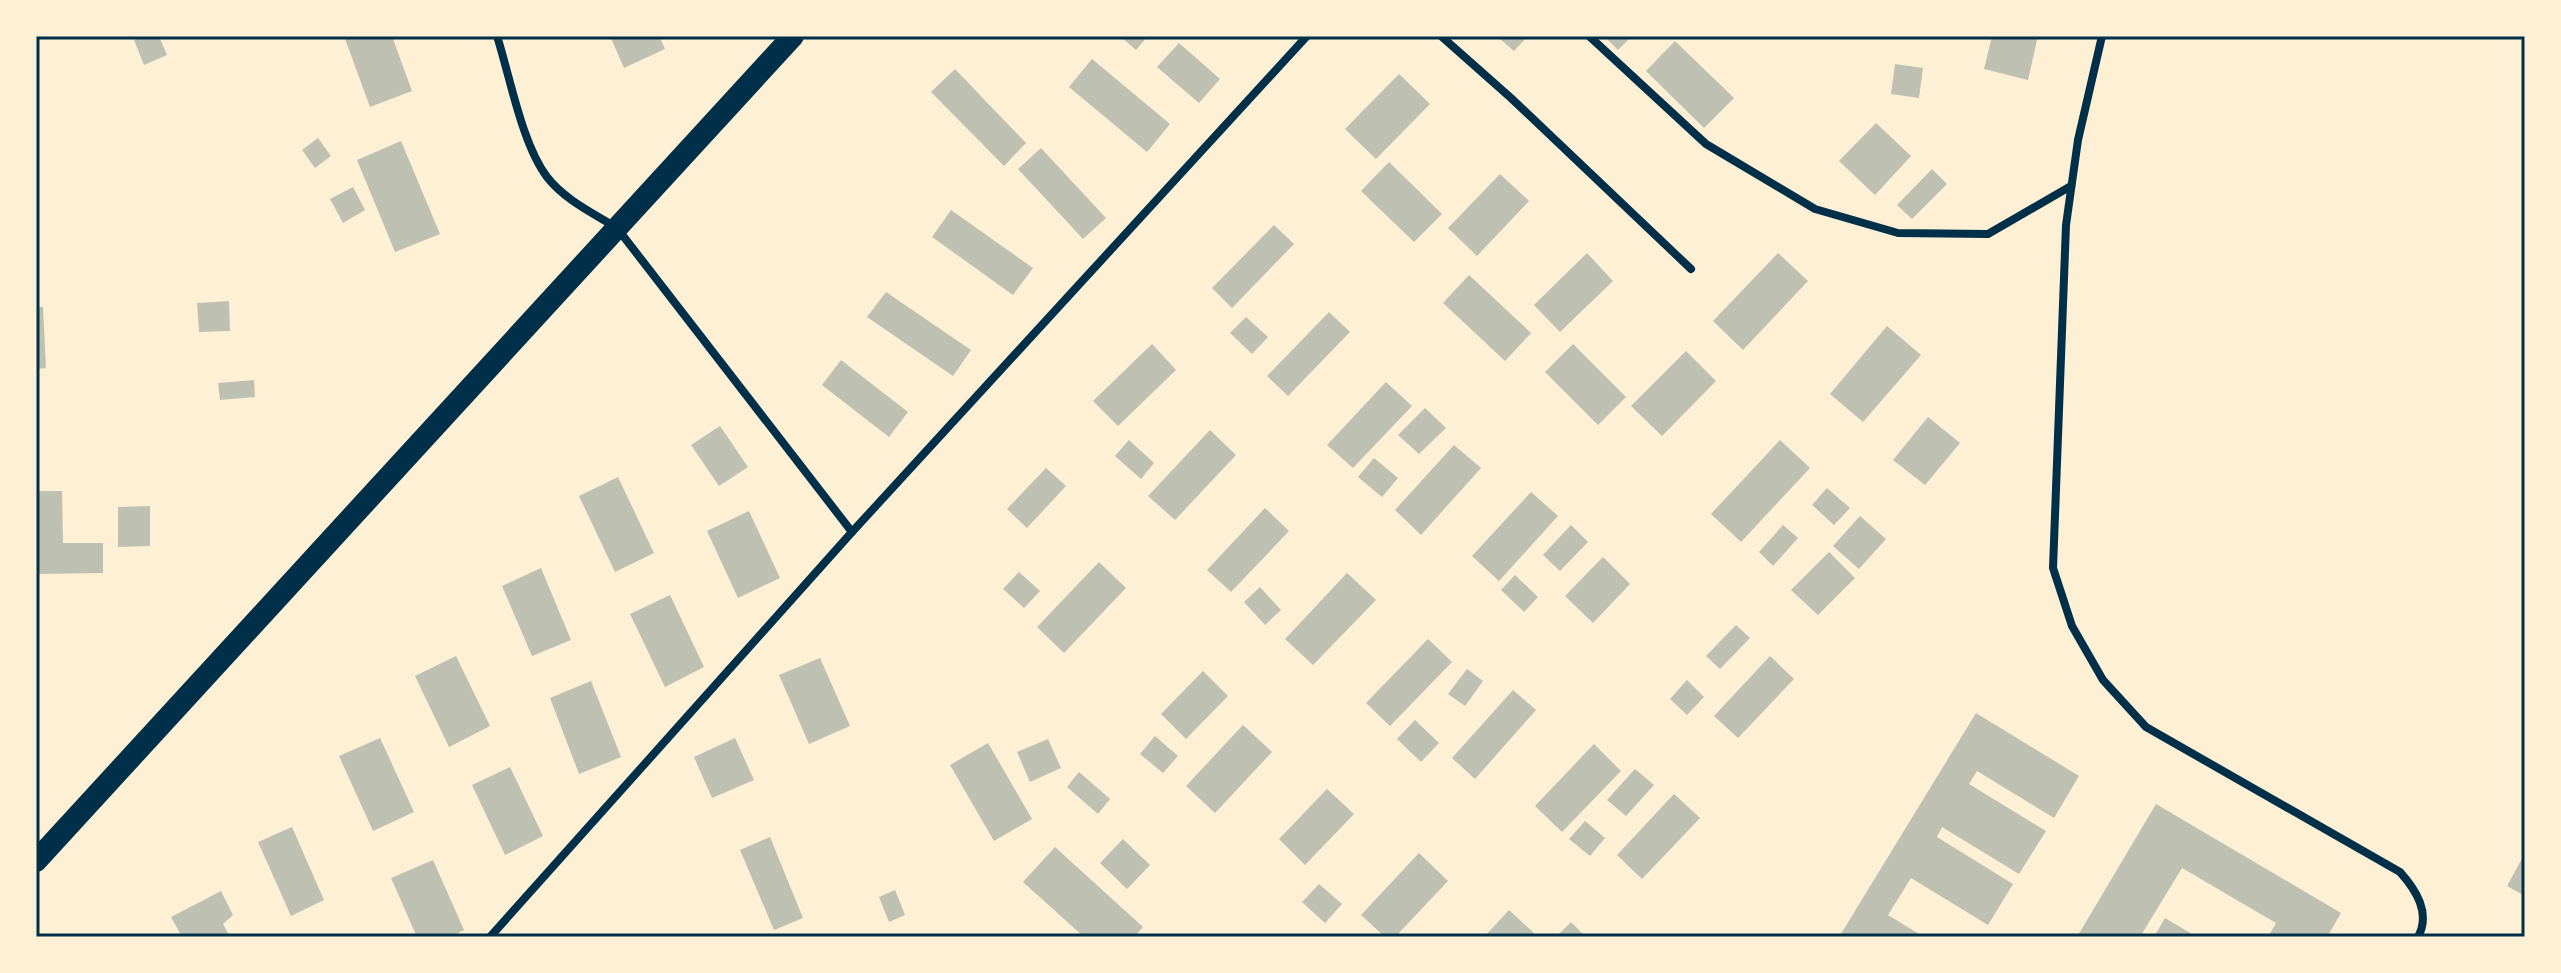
<svg xmlns="http://www.w3.org/2000/svg" width="2561" height="973" viewBox="0 0 2561 973" font-family="Ubuntu,sans-serif">
<rect width="100%" height="100%" fill="#fdf0d5"/>
<g fill="#bec0b2">
<polygon points="145,36 159,36 167,55 144,65 134,40"/>
<polygon points="344,36 392,36 412,91 370,107"/>
<polygon points="610,36 659,36 665,49 624,68"/>
<polygon points="1120,36 1148,36 1136,50"/>
<polygon points="1503,36 1528,36 1514,51 1500,39"/>
<polygon points="1604,36 1632,36 1618,50"/>
<polygon points="1992,36 2038,36 2028,80 1984,69"/>
<polygon points="1675,41 1734,98 1704,128 1646,71"/>
<polygon points="1179,43 1220,79 1199,103 1157,67"/>
<polygon points="1092,59 1170,124 1147,152 1069,87"/>
<polygon points="1895,64 1923,68 1919,98 1891,94"/>
<polygon points="955,69 1026,143 1004,166 931,92"/>
<polygon points="1399,74 1430,104 1376,159 1345,129"/>
<polygon points="1876,123 1911,156 1875,195 1839,161"/>
<polygon points="318,138 331,156 315,168 302,150"/>
<polygon points="401,141 440,234 395,252 357,160"/>
<polygon points="1041,148 1106,218 1083,239 1018,169"/>
<polygon points="1389,162 1442,214 1414,242 1361,191"/>
<polygon points="1932,169 1947,184 1912,219 1897,205"/>
<polygon points="1500,174 1529,201 1477,256 1448,228"/>
<polygon points="353,187 365,210 343,223 330,199"/>
<polygon points="951,210 1033,268 1013,295 932,237"/>
<polygon points="1274,225 1294,244 1232,308 1212,288"/>
<polygon points="1587,253 1613,281 1560,332 1534,305"/>
<polygon points="1778,253 1808,281 1743,350 1713,321"/>
<polygon points="1469,275 1531,333 1505,361 1443,303"/>
<polygon points="886,292 971,350 953,376 867,317"/>
<polygon points="229,301 230,331 199,332 197,303"/>
<polygon points="36,307 43,307 46,368 36,369"/>
<polygon points="1329,312 1350,332 1288,396 1267,376"/>
<polygon points="1246,317 1268,337 1252,354 1230,333"/>
<polygon points="1887,326 1921,355 1863,422 1830,394"/>
<polygon points="1152,344 1176,370 1118,426 1093,401"/>
<polygon points="1573,344 1626,397 1598,425 1545,372"/>
<polygon points="1686,351 1716,381 1662,436 1631,406"/>
<polygon points="841,360 908,412 889,437 822,385"/>
<polygon points="254,380 255,397 220,400 218,383"/>
<polygon points="1386,382 1412,406 1353,468 1327,445"/>
<polygon points="1425,408 1446,428 1419,454 1398,435"/>
<polygon points="1928,417 1960,443 1925,485 1893,460"/>
<polygon points="720,426 748,467 719,486 691,445"/>
<polygon points="1210,430 1236,455 1175,520 1148,496"/>
<polygon points="1129,440 1154,463 1141,479 1115,456"/>
<polygon points="1780,440 1810,468 1741,542 1711,514"/>
<polygon points="1454,445 1481,468 1421,535 1395,510"/>
<polygon points="1374,458 1398,478 1382,497 1358,477"/>
<polygon points="1046,468 1066,486 1027,528 1007,509"/>
<polygon points="618,477 654,553 615,572 579,496"/>
<polygon points="1827,488 1850,508 1834,525 1812,505"/>
<polygon points="36,491 62,491 63,543 103,543 103,573 36,574"/>
<polygon points="1531,492 1558,516 1499,581 1472,556"/>
<polygon points="150,506 150,546 118,547 118,507"/>
<polygon points="1265,508 1289,531 1231,592 1207,570"/>
<polygon points="749,511 780,578 738,598 707,531"/>
<polygon points="1860,516 1886,539 1859,569 1833,546"/>
<polygon points="1571,525 1588,542 1560,571 1543,555"/>
<polygon points="1783,525 1798,538 1773,566 1759,552"/>
<polygon points="1829,552 1855,578 1818,615 1791,590"/>
<polygon points="1603,557 1630,584 1593,623 1565,596"/>
<polygon points="1099,562 1126,588 1064,653 1037,627"/>
<polygon points="541,568 571,640 532,656 502,586"/>
<polygon points="1019,572 1040,591 1024,608 1003,589"/>
<polygon points="1347,573 1376,600 1313,665 1285,639"/>
<polygon points="1515,575 1538,597 1524,612 1501,590"/>
<polygon points="1260,587 1281,610 1265,625 1244,602"/>
<polygon points="670,595 704,667 665,687 630,614"/>
<polygon points="1736,625 1750,638 1720,669 1706,656"/>
<polygon points="1428,639 1452,662 1390,726 1366,703"/>
<polygon points="456,656 490,726 449,747 415,676"/>
<polygon points="1770,656 1794,679 1738,738 1714,716"/>
<polygon points="820,658 850,726 809,744 779,675"/>
<polygon points="1467,669 1483,681 1465,706 1448,694"/>
<polygon points="1203,671 1228,696 1186,739 1161,714"/>
<polygon points="1687,680 1704,697 1687,715 1670,699"/>
<polygon points="591,681 621,757 579,774 550,698"/>
<polygon points="1513,690 1536,710 1475,779 1452,758"/>
<polygon points="1976,713 2079,776 2054,818 1977,771 1969,784 2046,831 2019,874 1942,827 1937,837 2013,884 1988,925 1911,878 1888,915 1924,937 1839,937"/>
<polygon points="1415,720 1439,743 1421,762 1397,739"/>
<polygon points="1243,725 1272,752 1215,813 1186,786"/>
<polygon points="1155,736 1178,756 1163,773 1140,754"/>
<polygon points="380,738 414,812 373,831 339,756"/>
<polygon points="735,738 754,780 712,798 694,757"/>
<polygon points="1048,739 1061,768 1030,782 1017,752"/>
<polygon points="988,743 1032,819 994,841 950,765"/>
<polygon points="1594,744 1621,771 1562,832 1535,806"/>
<polygon points="510,767 543,836 505,855 472,785"/>
<polygon points="1635,769 1654,785 1626,816 1607,800"/>
<polygon points="1079,772 1110,799 1098,814 1067,787"/>
<polygon points="1327,789 1354,814 1305,865 1279,839"/>
<polygon points="1674,794 1700,818 1642,879 1617,855"/>
<polygon points="2156,804 2341,913 2327,937 2268,937 2276,923 2182,868 2140,937 2077,937"/>
<polygon points="1585,821 1605,838 1590,856 1569,839"/>
<polygon points="292,827 324,900 291,916 258,842"/>
<polygon points="770,837 803,918 774,930 740,850"/>
<polygon points="1123,839 1150,865 1127,889 1100,863"/>
<polygon points="1055,847 1143,927 1134,937 1084,937 1023,882"/>
<polygon points="1419,853 1448,881 1395,937 1385,937 1361,915"/>
<polygon points="2525,853 2525,896 2507,886"/>
<polygon points="433,860 464,930 450,937 417,937 391,878"/>
<polygon points="1319,884 1342,904 1325,923 1302,902"/>
<polygon points="895,890 905,915 889,922 879,897"/>
<polygon points="221,891 233,915 223,924 230,937 182,937 171,917"/>
<polygon points="1509,910 1534,933 1530,937 1484,937"/>
<polygon points="2165,918 2197,937 2154,937"/>
<polygon points="1571,922 1586,937 1556,937"/>
</g>
<g fill="none" stroke-linecap="round" stroke-linejoin="round">
<g stroke="#003049" stroke-width="8">
<path d="M 497,36 C 510,77 522,144 547,177 C 565,200 593,213 617,228 L 852,532"/>
<polyline points="1441,36 1511,98 1691,269"/>
<polyline points="1589,36 1706,144 1815,209 1898,233 1988,234 2071,186"/>
<path d="M 2102,36 L 2078,140 L 2066,225 L 2053,568 L 2072,626 L 2103,680 L 2146,727 L 2400,872 C 2416,890 2431,913 2418,937"/>
<polyline points="490,937 852,532 1307,36"/>
</g>
<polyline stroke="#003049" stroke-width="22" points="36,861 793,36"/>
</g>
<rect width="2561" height="973" fill="none" stroke="#fdf0d5" stroke-width="76"/>
<rect x="38" y="38" width="2485" height="897" fill="none" stroke="#003049" stroke-width="3"/>
</svg>
